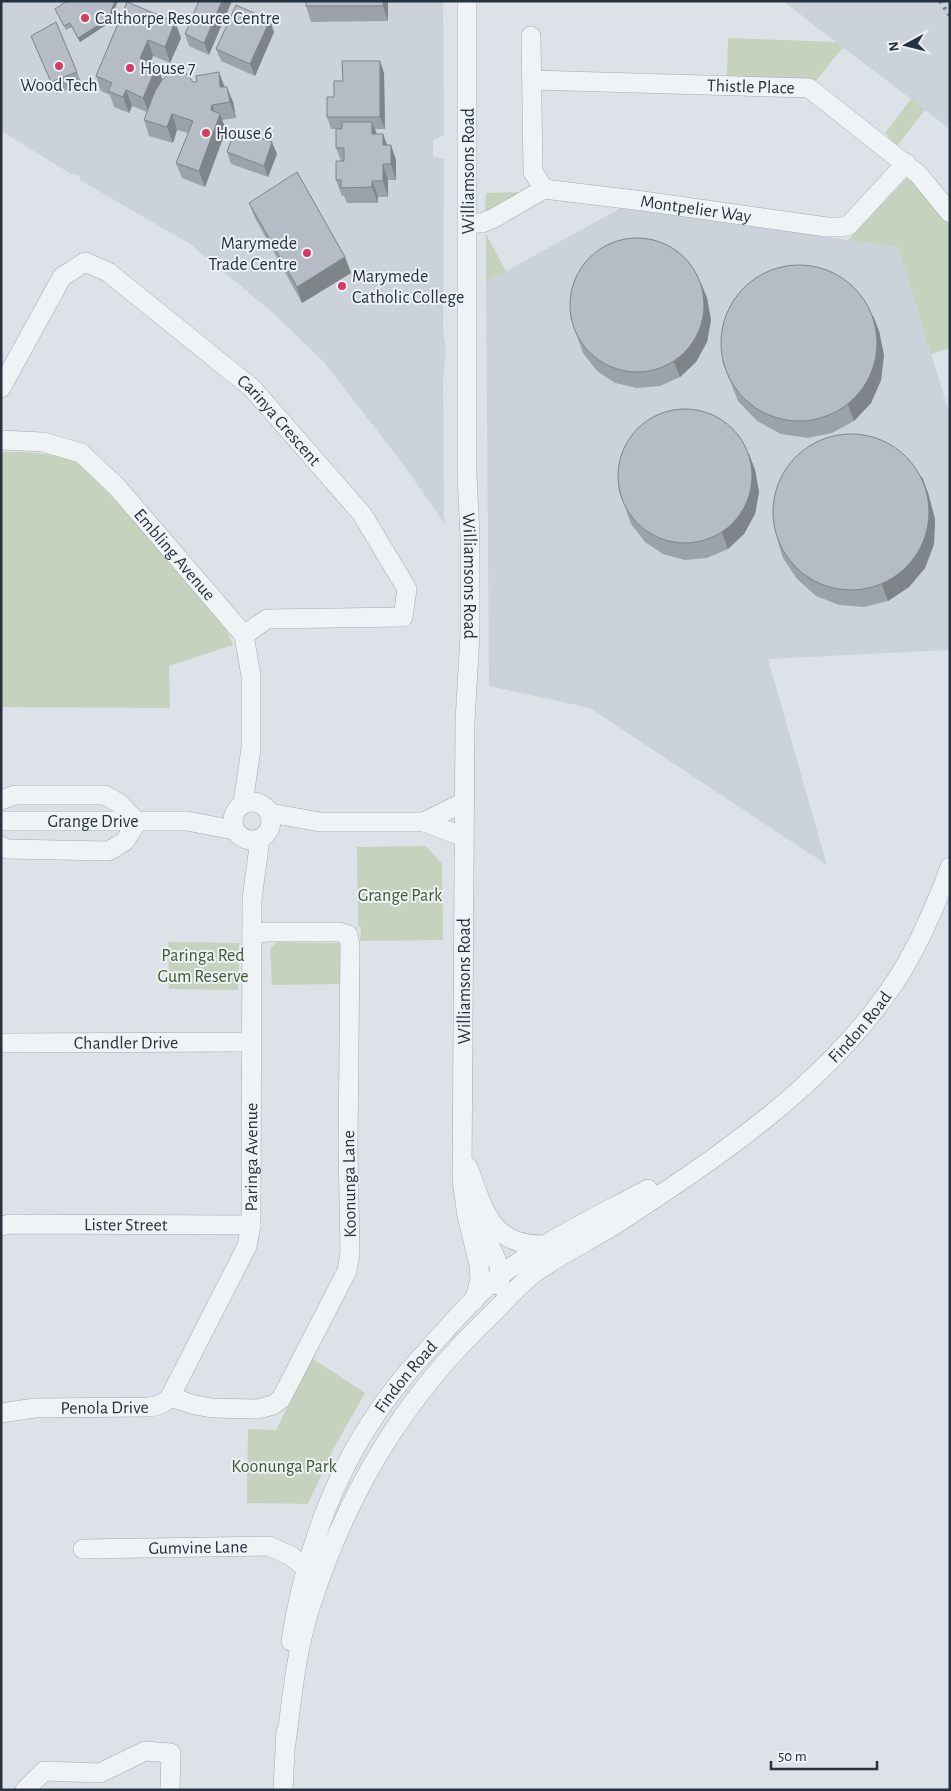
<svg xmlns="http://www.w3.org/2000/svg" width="951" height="1791" viewBox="0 0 951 1791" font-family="'Alegreya Sans',sans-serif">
<rect width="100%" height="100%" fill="#dde2e8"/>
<g fill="#cbd2da">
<polygon points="1,1 443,1 444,135 433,140 433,157 444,159 443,331 446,351 443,379 444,523 406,468 324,362 272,312 190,244 80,180 79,175 71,174 1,131"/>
<polygon points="783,1 950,1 950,129 836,42"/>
<polygon points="621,208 898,247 950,415 950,650 768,659 827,865 590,708 489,686 486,282"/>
</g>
<g fill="#c5d2be">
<polygon points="728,38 836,42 844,48 838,53 816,81 727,76"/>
<polygon points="911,99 925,110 897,146 885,133"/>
<polygon points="908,177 913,181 950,227 950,348 931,354 898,247 848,240"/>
<polygon points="522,192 485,212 486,193"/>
<polygon points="486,234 506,271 486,282"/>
<polygon points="1,452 21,452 68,456 79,463 168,556 227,631 233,645 169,666 170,708 1,707"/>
<polygon points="426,846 442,864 443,940 360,941 361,927 358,926 357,847"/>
<polygon points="168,942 239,943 238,990 169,989"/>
<polygon points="277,942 338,943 345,948 344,984 272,985 270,949"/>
<polygon points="312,1358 365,1393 335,1446 308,1504 247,1503 248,1429 276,1430"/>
</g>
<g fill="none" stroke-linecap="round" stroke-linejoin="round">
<defs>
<g id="minor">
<path id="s1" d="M 467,1 L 467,474 L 470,537 L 470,635 L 465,721 L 462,1180 L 467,1216 L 479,1265 L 480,1280 L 474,1301"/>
<polyline points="531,36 533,172 544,189"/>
<path id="s2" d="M 533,80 L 809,88 L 919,175 L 950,213"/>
<path id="s3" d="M 468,223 L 482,223 L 494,218 L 544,189 L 643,201 L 827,227 L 842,227 L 849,225 L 906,163"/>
<path id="s4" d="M 1,388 L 62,277 L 85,262 L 108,272 L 252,388 L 362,514 L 407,589 L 403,617 L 267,619 L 244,635"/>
<path id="s5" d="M 1,440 L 43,442 L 81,453 L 117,487 L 244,635 L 251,676 L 251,749 L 243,803"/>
<polyline points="1,800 15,795 105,795 120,804 137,822 125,841 109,851 7,849 1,846"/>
<circle cx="252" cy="821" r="19"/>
<polyline points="270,813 320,822 424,822 464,837"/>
<path id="s6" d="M 1,821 L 187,821 L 234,830"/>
<polyline points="424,822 464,802"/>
<path id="s7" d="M 1,1043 L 251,1042"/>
<path d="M 468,1167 C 484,1209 490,1246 544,1245"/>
<polyline points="478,1218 499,1266 500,1286"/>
<path id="s8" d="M 1,1226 L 10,1224 L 251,1225"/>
<polyline points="170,1397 195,1405 212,1408 258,1409 273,1405 281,1399 347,1271 350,1253 348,1147 350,945 348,935 339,932 266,932 252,934"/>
<path id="s9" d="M 1,1413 L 35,1408 L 148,1407 C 159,1406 163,1404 170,1397 L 247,1246 L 251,1225 L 252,899 L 260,839"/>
<path id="s10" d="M 83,1549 L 269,1546 L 291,1556 L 306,1568"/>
<path id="s11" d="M 291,1641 C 303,1562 331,1479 377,1413 C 396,1384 419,1359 442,1334 C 460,1314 479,1292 501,1275 C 546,1240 598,1216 648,1189"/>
<path id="s12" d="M 286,1743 C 292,1698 296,1652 310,1608 C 347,1492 404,1397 492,1314 C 505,1301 518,1286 533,1274 C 559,1255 589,1241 616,1224 C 721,1155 830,1083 899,976 C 920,942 936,905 950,867"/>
<polyline points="25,1790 44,1771 100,1773 145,1751 171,1753 170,1790"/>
<polyline points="283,1790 286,1731"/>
</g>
</defs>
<use href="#minor" stroke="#a2aab2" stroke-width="20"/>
<use href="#minor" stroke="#f0f3f6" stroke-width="19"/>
<polyline stroke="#778392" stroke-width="4" stroke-dasharray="2.5 5" stroke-linecap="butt" points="940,1 950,16"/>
</g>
<g fill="#9ca2a9">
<polygon points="199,1 209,55 189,46 185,34"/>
<polygon points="306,1 388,1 388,21 311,22 306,6"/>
<polygon points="127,2 175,22 181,38 170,63 153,56 151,62 162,79 193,82 225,87 233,102 236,118 222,120 226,130 205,187 182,178 176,163 188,133 177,130 173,143 149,136 144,120 147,112 132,106 129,113 114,107 110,95 101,91 96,76"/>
<polygon points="55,9 109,23 80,42 72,27 66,30"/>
<polygon points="274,32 255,76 221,61 216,49"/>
<polygon points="31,36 77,72 82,84 56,94"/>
<polygon points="380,61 384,73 385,129 375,129 377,134 383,134 387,145 396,160 396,180 388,180 388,197 378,197 378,203 347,203 344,196 342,196 336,180 341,161 336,148 336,129 331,129 327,117 334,97 343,81"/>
<polygon points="227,152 277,154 268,177 231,164"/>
<polygon points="249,203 345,257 351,273 302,303 255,218"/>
<polygon points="707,298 711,320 707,342 696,362 680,377 660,386 637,388 615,383 597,371 583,353 570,316"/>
<polygon points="879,331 884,355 881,380 871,403 854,421 832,433 808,438 781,434 757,421 738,401 722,360"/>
<polygon points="749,454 755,470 759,492 755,514 744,534 728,549 707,558 685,560 663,554 645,542 631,524 618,487"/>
<polygon points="922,477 928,493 935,519 934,544 925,568 909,587 888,601 864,607 839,605 816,596 797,579 783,558 778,542"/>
</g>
<g fill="#7f848a">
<polygon points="115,1 118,1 109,23 80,42 78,38"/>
<polygon points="222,1 232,1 209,55 204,43"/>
<polygon points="383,1 388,1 388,21 383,6"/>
<polygon points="270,20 274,32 255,76 250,64"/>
<polygon points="175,22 181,38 170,63 165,47"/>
<polygon points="148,40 153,56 146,73 140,58"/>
<polygon points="380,61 384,73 385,129 380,117"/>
<polygon points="157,65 163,81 149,113 143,98"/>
<polygon points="219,72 225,88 226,103 220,87"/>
<polygon points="227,87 233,102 236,118 230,102"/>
<polygon points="126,90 132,106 129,113 123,97"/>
<polygon points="212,105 218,120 220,114 226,130 205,187 199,171"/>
<polygon points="172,114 177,130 173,143 167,127"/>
<polygon points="372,122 378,138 372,134"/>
<polygon points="383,134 389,150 383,145"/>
<polygon points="272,142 277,154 268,177 264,166"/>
<polygon points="391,145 396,160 396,180 391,164"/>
<polygon points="383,164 388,180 388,197 383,181"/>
<polygon points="372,181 378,197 378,203 372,187"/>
<polygon points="345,257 351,273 302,303 297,287"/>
<polygon points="701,283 707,298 711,320 707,342 696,362 680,377 674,362"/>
<polygon points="873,315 879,331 884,355 881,380 871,403 854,421 848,405"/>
<polygon points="749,454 755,470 759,492 755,514 744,534 728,549 722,533"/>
<polygon points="922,477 928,493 935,519 934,544 925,568 909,587 888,601 882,585"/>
</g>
<g fill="#b5bcc5" stroke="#7f848a">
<polygon points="67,1 115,1 108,19 78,38 70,23 64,26 55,9"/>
<polygon points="199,1 222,1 204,43 185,34"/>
<rect x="306" y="1" width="77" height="5"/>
<polygon points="127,2 175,22 165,47 148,40 140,58 157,65 143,98 126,90 123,97 108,91 112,83 96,76"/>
<polygon points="236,5 270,20 250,64 216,49"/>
<polygon points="56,22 77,72 51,82 31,36"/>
<polygon points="342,61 380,61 380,117 327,117 327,97 334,97 334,81 343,81"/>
<polygon points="180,65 193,82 197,82 196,76 219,72 220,87 227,87 230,102 212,105 211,110 220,114 199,171 176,163 193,121 172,114 167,127 144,120 155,91 162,80"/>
<polygon points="342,122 372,122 372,134 383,134 383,145 391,145 391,164 383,164 383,181 372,181 372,187 341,188 341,180 336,180 336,161 344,161 344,148 336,148 336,129 342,129"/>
<polygon points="235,129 272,142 264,166 227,152"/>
<polygon points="297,172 345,257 297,287 249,203"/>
<circle cx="637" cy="305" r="67"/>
<circle cx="799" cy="343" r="78"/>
<circle cx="685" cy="476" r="67"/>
<circle cx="851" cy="512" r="78"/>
</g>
<g fill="#d13e62" stroke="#edf1f5" stroke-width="2">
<circle cx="85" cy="18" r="5"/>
<circle cx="59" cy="66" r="5"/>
<circle cx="130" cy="68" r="5"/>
<circle cx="206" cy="133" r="5"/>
<circle cx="307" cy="253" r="5"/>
<circle cx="342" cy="286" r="5"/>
</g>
<g text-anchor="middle" stroke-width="4" stroke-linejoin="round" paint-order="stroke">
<g font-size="18" fill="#26323f" stroke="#edf1f5" text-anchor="start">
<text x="95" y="24">Calthorpe Resource Centre</text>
<text x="140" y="74">House 7</text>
<text x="59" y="91" text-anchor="middle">Wood Tech</text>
<text x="216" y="139">House 6</text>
<text x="297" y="249" text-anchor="end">Marymede<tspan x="297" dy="21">Trade Centre</tspan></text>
<text x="352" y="282">Marymede<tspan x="352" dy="21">Catholic College</tspan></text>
</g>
<g font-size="18" fill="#26323f" stroke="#edf1f5">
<text dy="6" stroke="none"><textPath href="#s2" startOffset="218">Thistle Place</textPath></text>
<text transform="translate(468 171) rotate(-90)" y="6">Williamsons Road</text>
<text dy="6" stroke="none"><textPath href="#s3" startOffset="238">Montpelier Way</textPath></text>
<text dy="6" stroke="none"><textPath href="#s4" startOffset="406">Carinya Crescent</textPath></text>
<text dy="6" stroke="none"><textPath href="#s5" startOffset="220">Embling Avenue</textPath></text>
<text dy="6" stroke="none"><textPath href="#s1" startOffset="575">Williamsons Road</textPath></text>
<text dy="6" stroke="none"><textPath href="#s6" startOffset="92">Grange Drive</textPath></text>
<text transform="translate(464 981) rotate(-90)" y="6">Williamsons Road</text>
<text dy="6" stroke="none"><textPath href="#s12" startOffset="956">Findon Road</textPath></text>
<text dy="6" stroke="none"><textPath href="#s7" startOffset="125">Chandler Drive</textPath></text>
<text dy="6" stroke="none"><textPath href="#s9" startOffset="431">Paringa Avenue</textPath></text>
<text transform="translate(349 1184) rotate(-91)" y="6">Koonunga Lane</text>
<text dy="6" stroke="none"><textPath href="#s8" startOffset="125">Lister Street</textPath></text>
<text dy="6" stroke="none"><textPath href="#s11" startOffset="292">Findon Road</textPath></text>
<text dy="6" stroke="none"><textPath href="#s9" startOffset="104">Penola Drive</textPath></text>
<text dy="6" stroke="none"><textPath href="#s10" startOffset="115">Gumvine Lane</textPath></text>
</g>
<g font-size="18" fill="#3f5b33" stroke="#edf1f5">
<text x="400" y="901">Grange Park</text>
<text x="203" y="961">Paringa Red<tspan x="203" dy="21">Gum Reserve</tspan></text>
<text x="284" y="1472">Koonunga Park</text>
</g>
</g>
<rect width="951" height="1791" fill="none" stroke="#26323f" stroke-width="5"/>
<g transform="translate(906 45) rotate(263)" stroke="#edf1f5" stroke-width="4" paint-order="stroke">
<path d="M0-4L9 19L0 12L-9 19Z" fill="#26323f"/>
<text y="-8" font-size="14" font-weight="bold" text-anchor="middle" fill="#26323f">N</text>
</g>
<path d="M771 1761v8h106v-8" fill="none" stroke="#26323f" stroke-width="2.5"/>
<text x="778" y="1761" font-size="15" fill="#26323f" stroke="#edf1f5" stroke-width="4" paint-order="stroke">50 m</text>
</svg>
